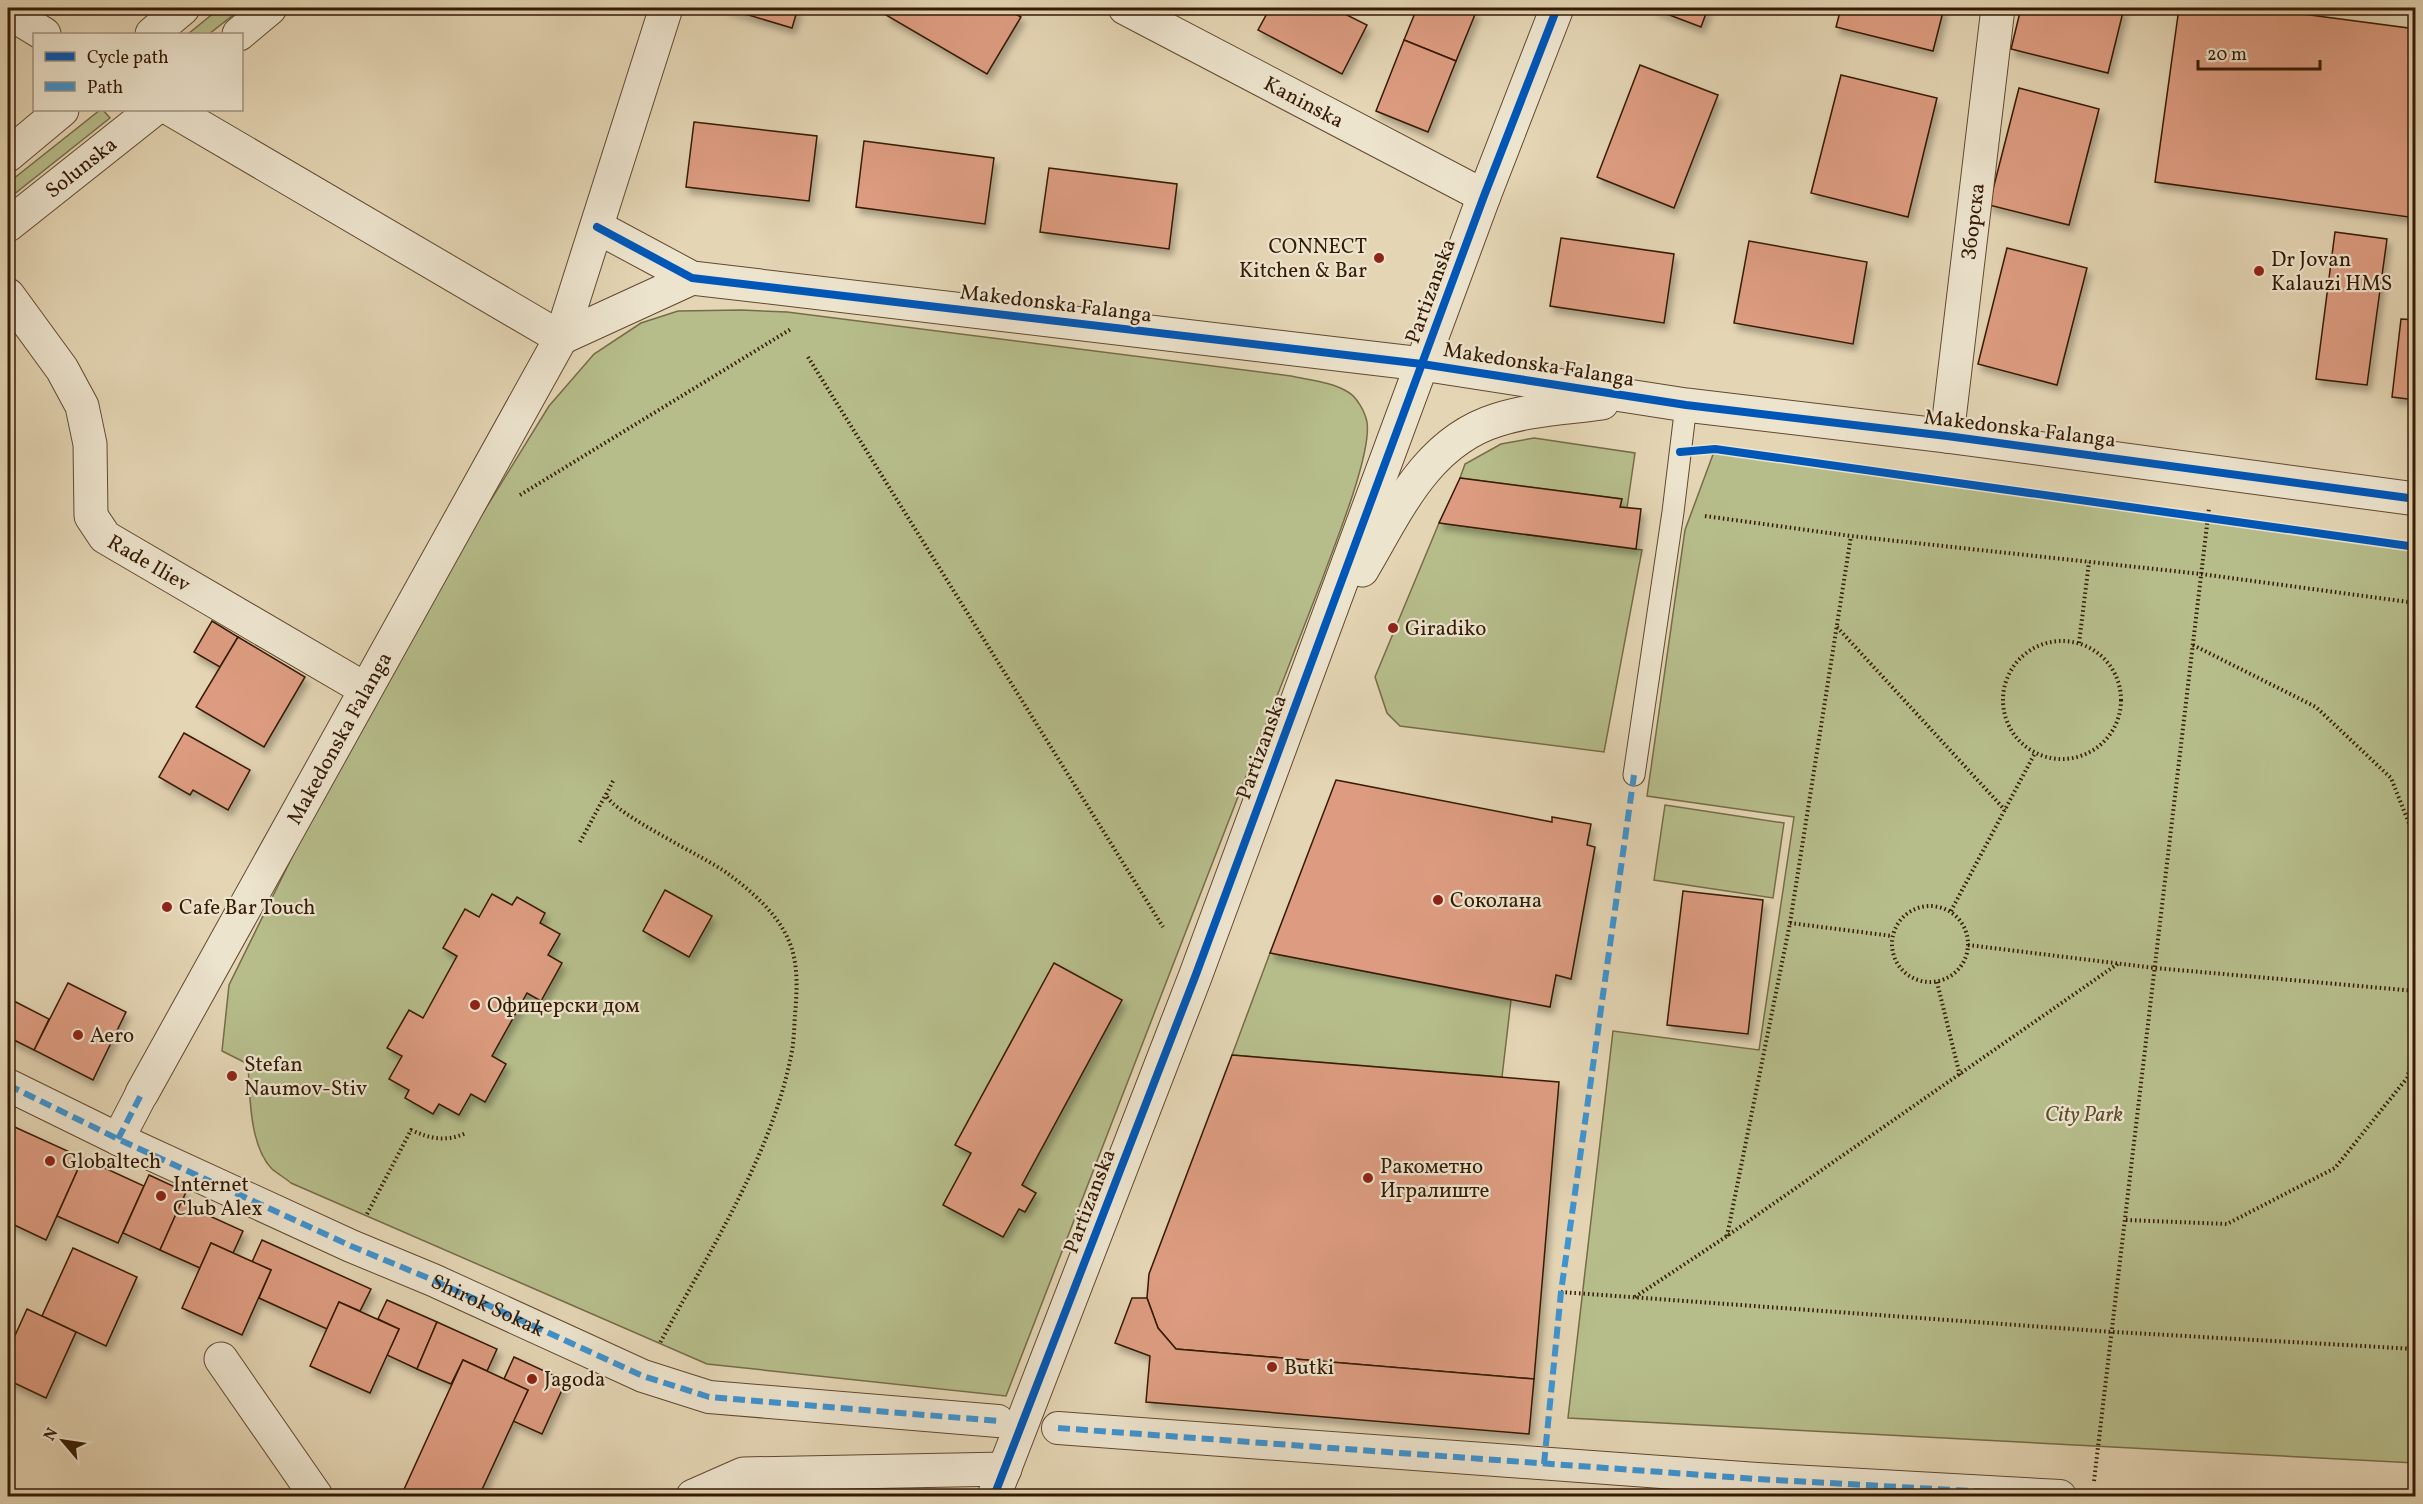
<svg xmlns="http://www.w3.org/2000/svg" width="2423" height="1504" viewBox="0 0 2423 1504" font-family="Vollkorn,serif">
<defs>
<filter id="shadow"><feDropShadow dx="3.5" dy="6" stdDeviation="3" flood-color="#0004"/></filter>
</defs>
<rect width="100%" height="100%" fill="#e4d5b4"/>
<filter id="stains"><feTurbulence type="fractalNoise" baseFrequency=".00333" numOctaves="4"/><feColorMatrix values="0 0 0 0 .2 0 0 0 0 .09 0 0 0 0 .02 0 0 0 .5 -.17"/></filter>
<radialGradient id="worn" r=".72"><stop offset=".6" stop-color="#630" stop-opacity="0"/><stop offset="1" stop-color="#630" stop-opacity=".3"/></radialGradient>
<g fill="#b6bd8b" stroke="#766c48" stroke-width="1.5">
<polygon points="220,8 242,8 209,34 188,34"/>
<polygon points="100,110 103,110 110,118 8,199 8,183"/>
<path d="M 741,310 L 787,312 L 1291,376 C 1309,380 1332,382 1348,392 C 1357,397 1365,412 1367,422 C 1372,454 1334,546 1322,580 L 1006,1396 L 707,1364 L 291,1183 C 285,1178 278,1174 272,1169 C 249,1145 250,1095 248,1064 L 222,1051 L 229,985 L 300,841 L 468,537 L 549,406 L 594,354 L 641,323 L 678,311 Z"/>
<polygon points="1534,438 1635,453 1627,508 1620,507 1621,499 1460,478 1465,464 1501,444"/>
<polygon points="1715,449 2415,547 2415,1463 1568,1418 1613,1031 1759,1050 1794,817 1647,796 1685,530"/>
<polygon points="1439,523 1642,550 1604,752 1400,726 1387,713 1375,677"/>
<polygon points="1665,805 1784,823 1773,898 1654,880"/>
<polygon points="1270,953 1511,1000 1502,1077 1232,1055"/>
</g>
<g fill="#dd9c81" stroke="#351a04" stroke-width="1.5" filter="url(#shadow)">
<polygon points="725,8 798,8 792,28"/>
<polygon points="890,8 1005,8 1021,17 987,74 886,15"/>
<polygon points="1270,8 1333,8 1367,25 1342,74 1258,30"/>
<polygon points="1417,8 1464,8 1476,12 1456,61 1404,40"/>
<polygon points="1651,8 1708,8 1701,27"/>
<polygon points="1841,8 1944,8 1933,51 1836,27"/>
<polygon points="2021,8 2124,8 2108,73 2011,49"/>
<polygon points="2179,8 2256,8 2416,29 2416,218 2155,182"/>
<polygon points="1404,40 1456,61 1428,132 1376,111"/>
<polygon points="1640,65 1718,95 1674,208 1597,177"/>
<polygon points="1841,75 1937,98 1908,217 1811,193"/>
<polygon points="2019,88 2099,109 2069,225 1989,205"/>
<polygon points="694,122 817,136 809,201 686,187"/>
<polygon points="864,141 994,158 985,224 856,207"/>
<polygon points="1049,168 1177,184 1169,249 1040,232"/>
<polygon points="2335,232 2387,239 2367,385 2316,379"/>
<polygon points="1561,238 1674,254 1664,323 1550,306"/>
<polygon points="1749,241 1867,262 1853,344 1734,323"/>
<polygon points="2007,248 2087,268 2057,385 1978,364"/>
<polygon points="2401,319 2416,320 2416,400 2392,397"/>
<polygon points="1460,478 1622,499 1620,507 1641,509 1636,549 1439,523"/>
<polygon points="212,621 238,637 220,667 194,652"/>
<polygon points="238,637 305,677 264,747 196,707"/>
<polygon points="184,733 250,770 228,810 193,790 190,795 159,777"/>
<polygon points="1336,780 1552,822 1552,817 1591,824 1587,845 1595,847 1571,979 1556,975 1550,1007 1270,953"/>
<polygon points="665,890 712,916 689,957 643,931"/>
<polygon points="1683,891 1763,900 1748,1034 1667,1025"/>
<polygon points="492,894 512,905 517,897 545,913 540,923 560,934 548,955 562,963 541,1001 527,993 492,1056 506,1064 485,1102 471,1094 459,1115 439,1104 433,1114 405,1098 409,1090 389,1079 402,1056 387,1048 409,1010 423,1018 457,956 443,948 465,909 479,917"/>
<polygon points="1054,963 1122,1000 1022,1185 1036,1193 1025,1212 1019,1209 1003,1237 943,1205 971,1153 955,1145"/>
<polygon points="68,983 126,1012 93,1080 34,1050"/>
<polygon points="8,998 49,1019 34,1050 8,1037"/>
<polygon points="1232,1055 1559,1082 1534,1379 1176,1349 1158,1328 1147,1298 1149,1274"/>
<polygon points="8,1124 83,1158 46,1240 8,1222"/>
<polygon points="83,1158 144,1186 118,1243 57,1216"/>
<polygon points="149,1175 186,1192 160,1250 123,1233"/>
<polygon points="181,1203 243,1231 233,1253 211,1243 200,1268 160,1250"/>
<polygon points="262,1240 371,1289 360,1311 339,1302 327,1329 259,1298 271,1270 252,1262"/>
<polygon points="211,1243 271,1270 242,1335 182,1308"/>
<polygon points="73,1248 137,1277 106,1346 42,1316"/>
<polygon points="1132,1298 1147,1298 1158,1328 1176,1349 1534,1379 1529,1434 1146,1402 1150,1356 1115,1343"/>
<polygon points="387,1300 437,1322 417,1369 387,1355 399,1329 378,1319"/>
<polygon points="339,1302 399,1329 370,1393 310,1366"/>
<polygon points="27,1309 76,1332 46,1398 8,1380 8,1351"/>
<polygon points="437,1322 497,1349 487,1371 463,1360 451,1384 417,1369"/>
<polygon points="514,1357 566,1381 542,1434 513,1421 528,1390 504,1379"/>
<polygon points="463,1360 528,1390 479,1496 401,1496"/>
</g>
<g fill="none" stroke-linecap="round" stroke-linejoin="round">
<defs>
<polyline id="service" points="1634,775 1673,512 1686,405"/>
<g id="pedestrian">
<polyline points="8,1085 118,1139 351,1246 433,1280 643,1376 709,1397 998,1421"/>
<polyline points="118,1139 142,1093"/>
<polyline points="1058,1428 1757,1479 2060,1496"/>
</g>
<g id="minor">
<path id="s1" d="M 1125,8 L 1484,196"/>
<polyline points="8,12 44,34"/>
<polyline points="172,110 561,338 692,278"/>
<polyline points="597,227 692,278 1422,364"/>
<path id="s2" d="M 8,295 L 62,369 L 82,406 L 90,444 L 91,516 L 105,537 L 365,689"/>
<path id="s3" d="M 1947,436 L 1998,8"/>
<path id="s4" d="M 142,1093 L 561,338 L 666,8"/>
<polyline points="221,1359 316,1496"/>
</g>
<g id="tertiary">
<polyline points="152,34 183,8"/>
<polyline points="239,34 270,8"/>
<polyline points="8,155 62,110"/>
<path id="s5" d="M 8,225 L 153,110"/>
<polyline points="1422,364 1686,405 1947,436 2416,499"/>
<path d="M 1362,570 C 1397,511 1426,442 1497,420 C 1531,409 1567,408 1602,403"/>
<polyline points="693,1496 743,1474 1005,1469"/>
<polyline points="994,1496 1195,977 1484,196 1557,8"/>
</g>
</defs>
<use href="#service" stroke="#614930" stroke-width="23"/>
<use href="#pedestrian" stroke="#614930" stroke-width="34"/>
<use href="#minor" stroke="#614930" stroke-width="35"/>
<use href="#tertiary" stroke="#614930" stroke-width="35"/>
<g stroke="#351a04" stroke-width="4" stroke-dasharray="1.5 3" stroke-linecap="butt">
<polyline points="808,357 1163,927"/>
<polyline points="1751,454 2416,547"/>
<polyline points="520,495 791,329"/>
<polyline points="1705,516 1851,536 2201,574 2416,603"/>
<polyline points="1837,627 2005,810"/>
<circle cx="2062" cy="700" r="59"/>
<polyline points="2079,643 2089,562"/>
<polyline points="2193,645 2316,707 2391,778 2416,841"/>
<path d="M 613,781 L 606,795 C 614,814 705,857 727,873 C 750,890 777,913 788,939 C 799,962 797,991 795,1015 C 794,1028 794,1043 791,1056 C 771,1157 708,1253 660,1343"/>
<polyline points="580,842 606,794"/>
<circle cx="1930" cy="944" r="38"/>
<polyline points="1951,911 2035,753"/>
<polyline points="1790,923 1892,936"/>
<polyline points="1968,945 2155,968 2416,991"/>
<polyline points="1937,982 1960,1076"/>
<path d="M 367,1214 L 411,1130 C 431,1139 446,1142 466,1133"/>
<polyline points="2126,1220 2227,1224 2335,1168 2407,1078 2416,1047"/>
<polyline points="1727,1236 1790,923 1851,536"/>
<polyline points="1561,1292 2113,1332 2416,1349"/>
<polyline points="1635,1297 1727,1236 2119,963"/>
<polyline points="2094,1481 2209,508"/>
</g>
<use href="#service" stroke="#ede4ce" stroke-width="21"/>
<use href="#pedestrian" stroke="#ede4ce" stroke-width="32"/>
<use href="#minor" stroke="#ede4ce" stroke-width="33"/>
<use href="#tertiary" stroke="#ede4ce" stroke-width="33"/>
<g stroke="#3e94d1" stroke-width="6" stroke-dasharray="12 6" stroke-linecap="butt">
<path id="s6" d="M 8,1085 L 118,1139 L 351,1246 L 433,1280 L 643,1376 L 709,1397 L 998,1421"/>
<polyline points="118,1139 142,1093"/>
<polyline points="1058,1428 1757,1479 2060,1496"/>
<polyline points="1544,1464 1561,1292 1634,775"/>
</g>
<defs>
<g id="cycleway">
<polyline points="597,227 692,278 1422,364 1686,405 1947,436 2416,499"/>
<polyline points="1680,452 1715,449 2416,547"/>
<polyline points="994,1496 1195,977 1484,196 1557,8"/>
</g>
</defs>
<use href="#cycleway" stroke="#ede4ce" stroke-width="11"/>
<use href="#cycleway" stroke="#0057b8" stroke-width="8"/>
</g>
<g fill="#8f2418" stroke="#ede4ce" stroke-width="2">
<circle cx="1379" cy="258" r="6"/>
<circle cx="2259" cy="271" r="6"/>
<circle cx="1393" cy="628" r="6"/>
<circle cx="1438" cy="900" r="6"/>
<circle cx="167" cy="907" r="6"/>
<circle cx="475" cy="1005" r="6"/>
<circle cx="78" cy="1035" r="6"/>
<circle cx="232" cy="1076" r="6"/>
<circle cx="50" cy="1161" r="6"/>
<circle cx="1368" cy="1178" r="6"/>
<circle cx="161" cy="1196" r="6"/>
<circle cx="1272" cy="1367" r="6"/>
<circle cx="532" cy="1379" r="6"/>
</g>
<g text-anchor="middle" stroke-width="4.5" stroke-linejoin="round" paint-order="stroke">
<g font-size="21" fill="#351a04" stroke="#ede4ce">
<text dy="7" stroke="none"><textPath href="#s1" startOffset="202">Kaninska</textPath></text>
<text dy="7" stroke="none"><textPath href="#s5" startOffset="93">Solunska</textPath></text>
<text dy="7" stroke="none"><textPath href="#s3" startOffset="216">Зборска</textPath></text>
<text transform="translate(1430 291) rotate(-70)" y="7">Partizanska</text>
<text transform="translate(1056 303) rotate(7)" y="7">Makedonska Falanga</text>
<text transform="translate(1539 364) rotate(9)" y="7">Makedonska Falanga</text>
<text transform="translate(2020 428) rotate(7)" y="7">Makedonska Falanga</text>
<text dy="7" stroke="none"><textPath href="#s2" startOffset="321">Rade Iliev</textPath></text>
<text dy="7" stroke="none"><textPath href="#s4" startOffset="406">Makedonska Falanga</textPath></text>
<text transform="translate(1261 747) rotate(-70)" y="7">Partizanska</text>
<text transform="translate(1089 1201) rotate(-69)" y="7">Partizanska</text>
<text dy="7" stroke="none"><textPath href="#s6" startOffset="528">Shirok Sokak</textPath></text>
</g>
<g font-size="21" fill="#351a04" stroke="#ede4ce" text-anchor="start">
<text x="1367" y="253" text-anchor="end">CONNECT<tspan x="1367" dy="24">Kitchen &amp; Bar</tspan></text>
<text x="2271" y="266">Dr Jovan<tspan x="2271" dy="24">Kalauzi HMS</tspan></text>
<text x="1405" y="635">Giradiko</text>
<text x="1450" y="907">Соколана</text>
<text x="179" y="914">Cafe Bar Touch</text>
<text x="487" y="1012">Офицерски дом</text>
<text x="90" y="1042">Aero</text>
<text x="244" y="1071">Stefan<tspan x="244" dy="24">Naumov-Stiv</tspan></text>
<text x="62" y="1168">Globaltech</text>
<text x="1380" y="1173">Ракометно<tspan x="1380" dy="24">Игралиште</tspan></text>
<text x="173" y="1191">Internet<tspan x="173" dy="24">Club Alex</tspan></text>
<text x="1284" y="1374">Butki</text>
<text x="544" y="1386">Jagoda</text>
</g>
<g font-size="21" font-style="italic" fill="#5c4b2c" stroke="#ede4ce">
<text x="2084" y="1121">City Park</text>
</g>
</g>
<rect width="2423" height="1504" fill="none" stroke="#e4d5b4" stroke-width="30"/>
<rect x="9" y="9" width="2405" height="1486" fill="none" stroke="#351a04" stroke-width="3"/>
<rect x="15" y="15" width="2393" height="1474" fill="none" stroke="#351a04" stroke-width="1.5"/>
<rect x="33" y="33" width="210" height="78" fill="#ede4ce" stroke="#a3937d" stroke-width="1.5"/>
<rect x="45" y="52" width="30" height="9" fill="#0057b8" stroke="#a3937d" stroke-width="1.5"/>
<text x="87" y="63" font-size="18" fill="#351a04">Cycle path</text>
<rect x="45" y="82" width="30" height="9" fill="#3e94d1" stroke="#a3937d" stroke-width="1.5"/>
<text x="87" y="93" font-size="18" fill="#351a04">Path</text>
<g transform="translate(63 1441) rotate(299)" stroke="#ede4ce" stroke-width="4.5" paint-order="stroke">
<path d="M0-4.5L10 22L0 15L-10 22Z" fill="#351a04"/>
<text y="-9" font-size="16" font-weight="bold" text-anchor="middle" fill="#351a04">N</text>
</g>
<path d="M2198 60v9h122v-9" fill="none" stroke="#351a04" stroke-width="3"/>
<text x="2207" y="60" font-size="18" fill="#351a04" stroke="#ede4ce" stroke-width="4.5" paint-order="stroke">20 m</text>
<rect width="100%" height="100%" filter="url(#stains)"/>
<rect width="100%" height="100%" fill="url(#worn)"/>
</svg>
